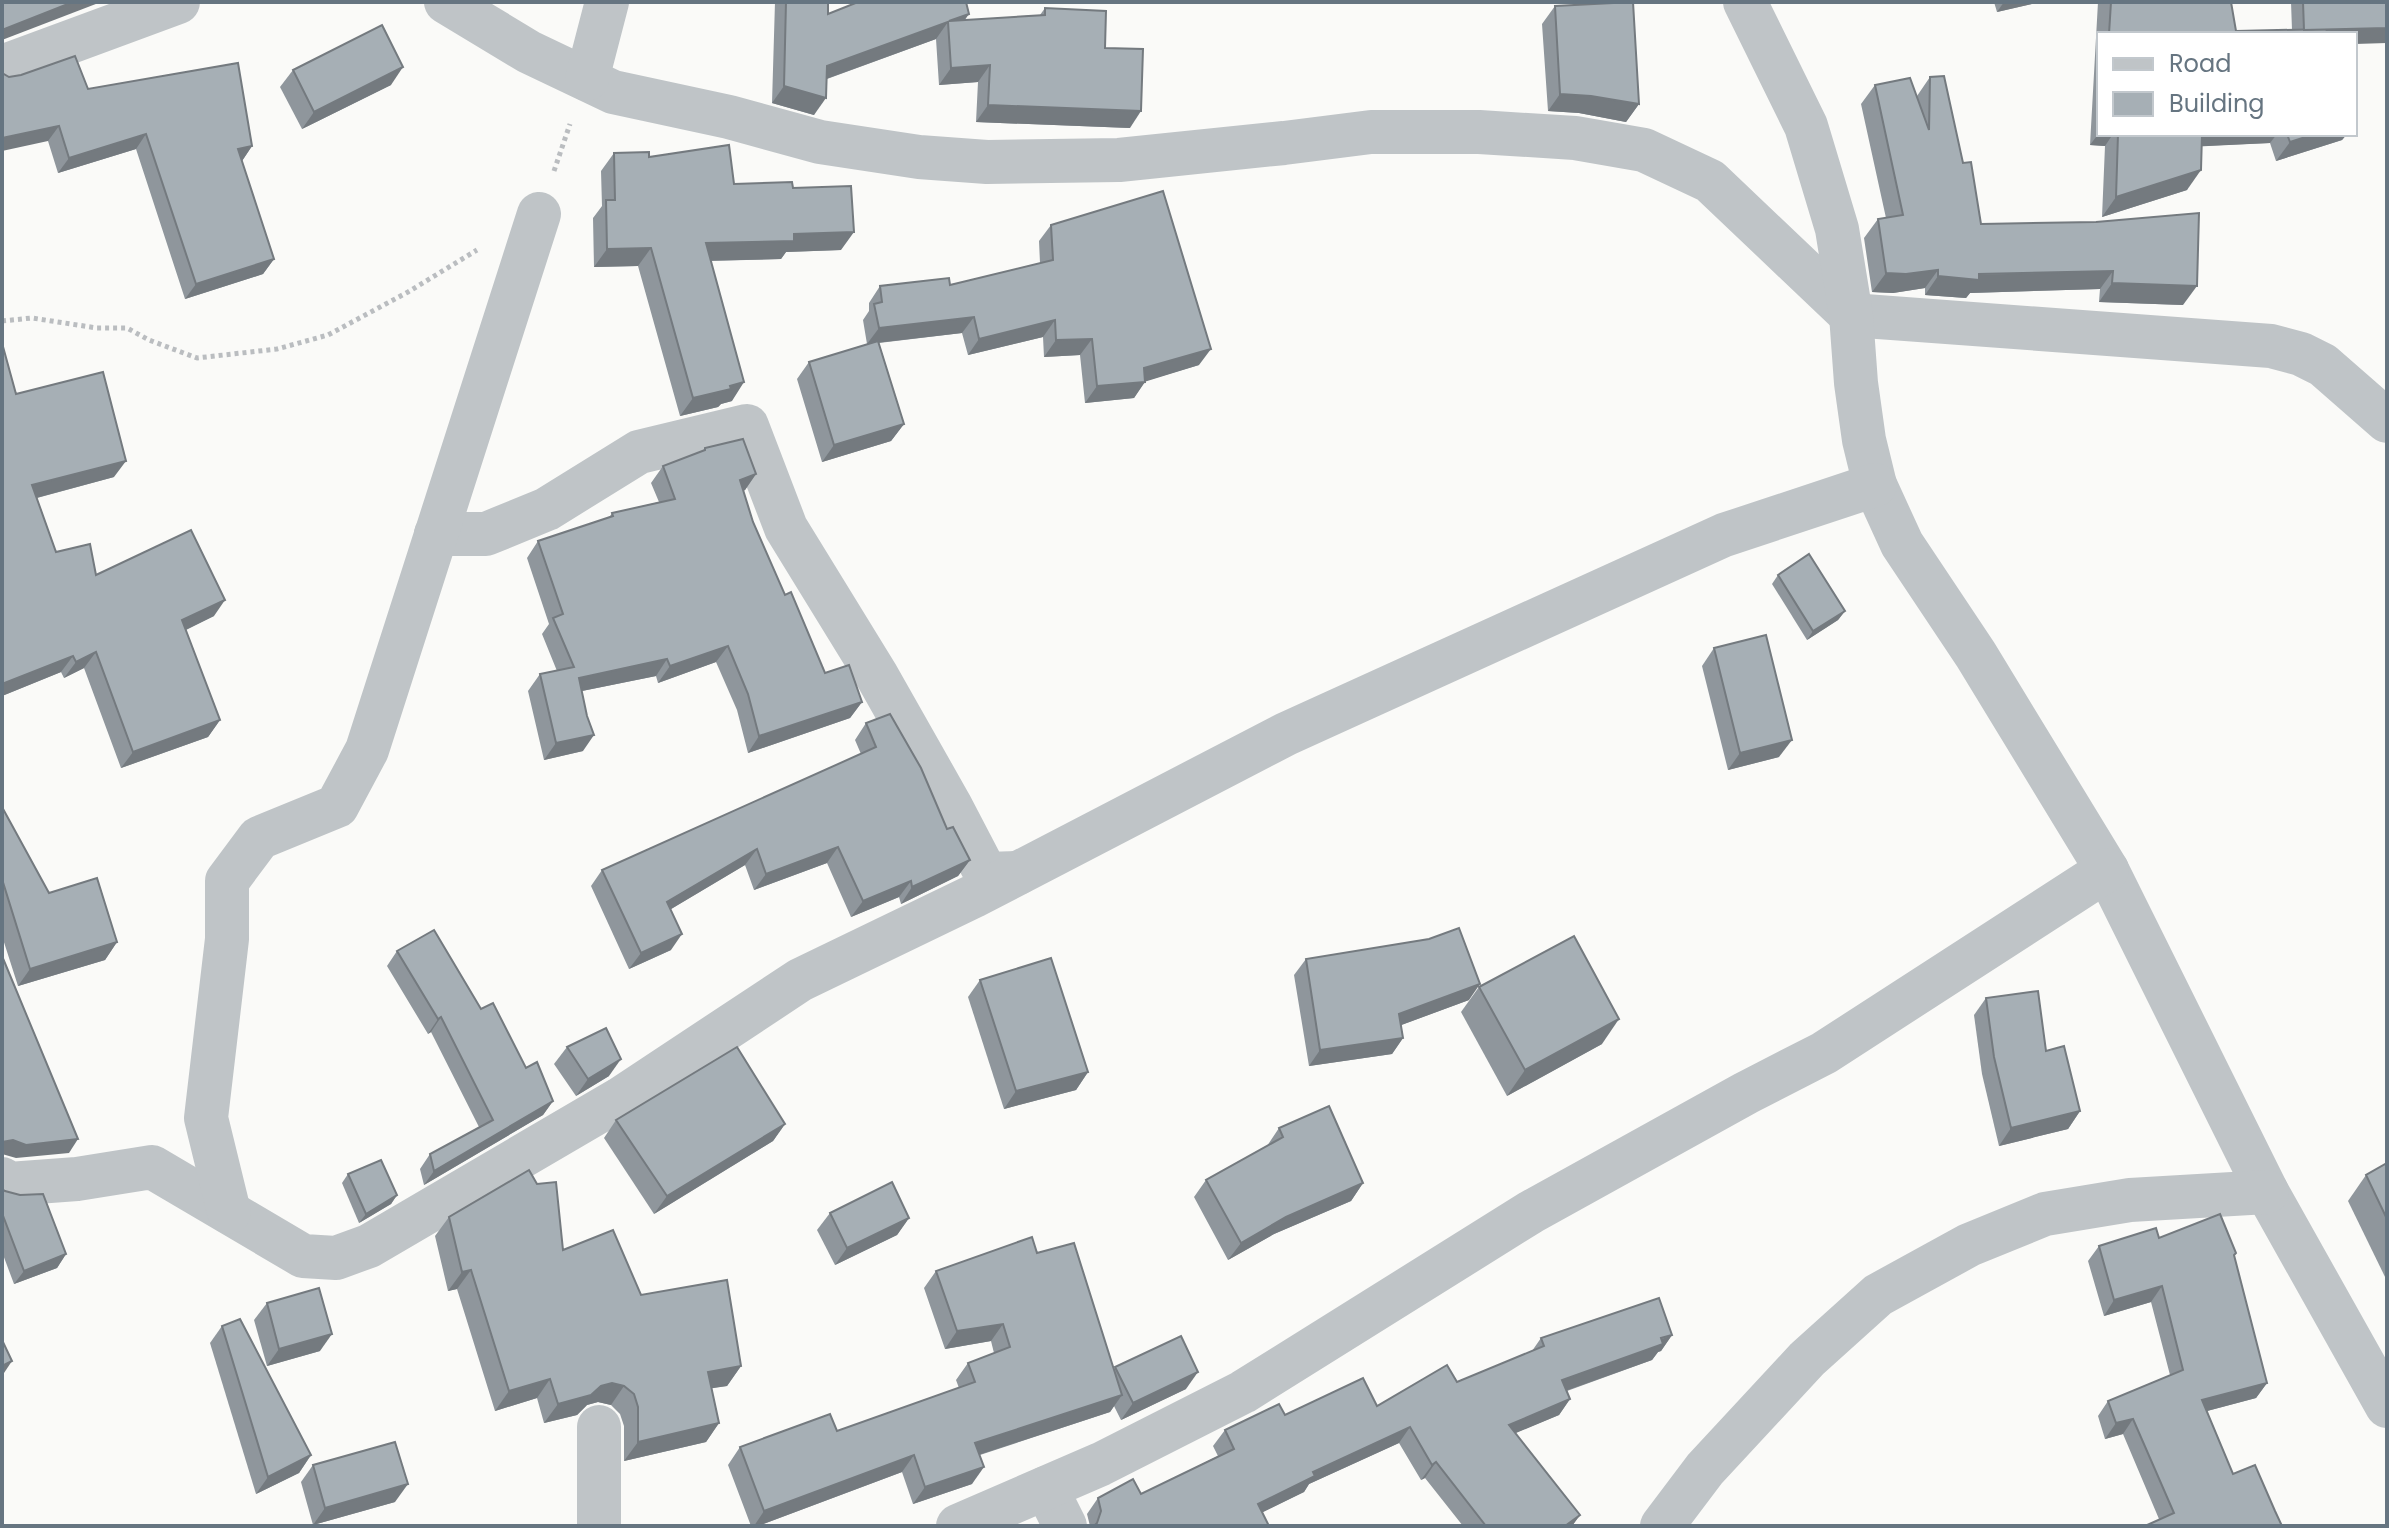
<svg xmlns="http://www.w3.org/2000/svg" width="2389" height="1528" viewBox="0 0 2389 1528" font-family="Poppins,sans-serif">
<rect width="100%" height="100%" fill="#fafaf8"/>
<g fill="none" stroke-linecap="round" stroke-linejoin="round">
<g stroke="#babdc0" stroke-width="5" stroke-dasharray="4 4" stroke-linecap="butt">
<polyline points="554,171 570,124"/>
<polyline points="2,321 32,318 97,328 127,328 149,340 197,358 277,349 328,335 408,292 477,250"/>
</g>
<g stroke="#bfc4c7" stroke-width="44">
<polyline points="446,2 529,52 613,92 729,117 820,142 919,157 987,162 1119,160 1284,143 1371,132 1479,132 1575,138 1644,150 1710,181 1851,315 2271,346 2301,354 2323,365 2387,421"/>
<polyline points="1745,2 1806,126 1837,229 1851,315 1856,383 1864,440 1875,485 1902,544 1976,655 2107,870 2267,1192 2387,1406"/>
<polyline points="2,67 178,2"/>
<polyline points="587,79 607,2"/>
<polyline points="436,534 486,534 547,509 639,452 747,426 786,528 877,676 950,805 986,874 1018,873"/>
<polyline points="2,1179 9,1184 77,1179 152,1167 303,1256 336,1258 369,1246 620,1099 800,980 974,896 1286,734 1724,535 1875,485"/>
<polyline points="229,1212 206,1118 227,939 227,881 259,838 337,806 367,750 539,214"/>
<polyline points="1046,1488 1065,1526"/>
<polyline points="599,1526 599,1427"/>
<polyline points="958,1526 1101,1464 1243,1392 1531,1212 1746,1093 1824,1053 2107,870"/>
<polyline points="1662,1526 1705,1469 1807,1359 1878,1295 1969,1245 2045,1214 2130,1200 2267,1192"/>
</g>
</g>
<g fill="#8f969c">
<polygon points="775,2 828,2 828,14 964,20 1040,15 1045,8 1105,48 1130,128 976,122 978,82 939,85 936,39 827,79 814,115 772,103"/>
<polygon points="1994,2 2040,2 1997,12"/>
<polygon points="2098,2 2231,2 2236,31 2292,30 2291,2 2387,2 2355,34 2099,34 2099,134 2347,134 2342,140 2276,161 2270,143 2201,146 2187,190 2102,217 2105,146 2090,145"/>
<polygon points="1555,6 1639,104 1626,122 1579,113 1548,111 1542,24"/>
<polygon points="293,70 391,85 302,129 280,87"/>
<polygon points="9,77 88,89 252,146 242,161 274,259 263,274 185,299 136,149 58,173 48,141"/>
<polygon points="1930,77 1963,163 1981,224 2096,222 2183,305 2099,302 2100,289 1970,293 1966,298 1925,295 1925,288 1893,293 1872,292 1864,238 1878,219 1886,218 1861,104 1875,85 1917,96"/>
<polygon points="614,153 649,157 734,184 793,188 841,250 786,252 781,259 711,261 732,401 721,404 718,407 680,416 638,266 594,267 593,218 602,206 601,171"/>
<polygon points="1051,225 1199,365 1145,381 1134,398 1085,403 1080,355 1044,357 1043,337 968,355 962,333 879,343 904,424 891,441 822,462 797,379 809,362 867,344 863,320 869,311 869,303 880,286 950,285 1040,263 1039,241"/>
<polygon points="2,343 16,394 114,477 37,498 56,552 96,575 214,616 186,630 220,720 208,737 121,768 84,668 64,678 61,672 2,696"/>
<polygon points="705,448 756,474 745,490 743,491 753,522 785,595 825,673 862,702 850,718 748,753 737,710 716,662 658,683 656,676 582,691 583,751 544,760 528,691 540,674 557,671 542,634 549,624 527,558 538,541 609,518 612,513 659,502 651,483 663,466 702,452"/>
<polygon points="1778,575 1845,611 1838,620 1807,640 1772,584"/>
<polygon points="1714,648 1779,757 1728,770 1702,666"/>
<polygon points="866,723 970,860 958,876 901,904 899,897 851,917 827,863 754,890 745,865 671,909 671,950 629,969 591,886 602,870 861,754 855,740"/>
<polygon points="2,807 49,893 117,942 105,960 18,986 2,936"/>
<polygon points="397,951 481,1009 526,1068 553,1101 543,1115 424,1185 420,1169 430,1154 479,1127 431,1032 428,1034 387,966"/>
<polygon points="1306,959 1469,1000 1401,1025 1403,1038 1392,1054 1309,1066 1294,975"/>
<polygon points="980,980 1088,1072 1076,1090 1004,1109 968,997"/>
<polygon points="1479,987 1602,1044 1507,1096 1461,1012"/>
<polygon points="1986,998 2046,1051 2080,1111 2068,1129 1999,1146 1982,1074 1974,1015"/>
<polygon points="567,1047 609,1076 576,1096 554,1064"/>
<polygon points="616,1120 785,1124 773,1141 654,1214 604,1138"/>
<polygon points="1279,1128 1363,1183 1351,1201 1274,1234 1228,1260 1194,1197 1206,1180 1267,1146"/>
<polygon points="2387,1163 2387,1281 2348,1201 2366,1175"/>
<polygon points="348,1174 397,1195 391,1204 359,1223 342,1183"/>
<polygon points="2,1189 66,1254 57,1268 14,1284 2,1252"/>
<polygon points="830,1213 909,1218 897,1235 835,1265 817,1230"/>
<polygon points="449,1217 563,1250 641,1295 741,1366 727,1386 711,1388 719,1423 706,1442 624,1461 624,1426 620,1414 611,1405 598,1402 587,1405 577,1415 544,1423 537,1398 495,1411 457,1289 448,1291 435,1236"/>
<polygon points="2159,1238 2236,1253 2234,1257 2267,1383 2256,1398 2207,1411 2233,1474 2275,1511 2159,1519 2123,1434 2105,1439 2098,1416 2108,1401 2170,1375 2151,1302 2104,1316 2088,1261 2099,1246"/>
<polygon points="1037,1253 1114,1369 1115,1367 1186,1389 1121,1420 1114,1406 1110,1412 980,1455 972,1484 913,1504 902,1472 758,1526 751,1526 728,1465 740,1447 837,1431 959,1388 956,1380 968,1363 994,1353 991,1341 945,1349 924,1288 936,1271"/>
<polygon points="267,1303 320,1351 267,1366 254,1320"/>
<polygon points="222,1326 311,1455 299,1473 256,1494 210,1343"/>
<polygon points="1672,1335 1661,1351 1658,1352 1652,1360 1567,1391 1570,1399 1559,1415 1515,1433 1580,1515 1572,1526 1463,1526 1425,1478 1421,1480 1399,1443 1309,1484 1304,1492 1262,1512 1269,1526 1090,1526 1087,1514 1098,1498 1141,1494 1218,1456 1213,1446 1225,1430 1285,1415 1377,1406 1457,1382 1532,1351 1541,1338"/>
<polygon points="313,1465 395,1502 313,1525 301,1482"/>
</g>
<g fill="#747a7f">
<polygon points="73,2 101,2 2,40 2,30 4,29"/>
<polygon points="2004,2 2040,2 1997,12"/>
<polygon points="969,14 957,31 949,21"/>
<polygon points="948,22 936,39 815,83 827,66"/>
<polygon points="2387,28 2387,43 2355,44 2355,34 2302,34 2304,31"/>
<polygon points="990,65 978,82 939,85 951,68"/>
<polygon points="403,67 391,85 302,129 314,112"/>
<polygon points="784,86 826,98 814,115 772,103"/>
<polygon points="1560,94 1591,96 1639,104 1626,122 1579,113 1548,111"/>
<polygon points="988,105 1141,111 1130,128 976,122"/>
<polygon points="59,126 48,141 2,151 2,138"/>
<polygon points="2099,133 2099,134 2113,134 2105,146 2090,145"/>
<polygon points="146,134 136,149 58,173 69,158"/>
<polygon points="2198,134 2277,134 2270,143 2188,147"/>
<polygon points="2315,134 2347,134 2342,140 2276,161 2290,142"/>
<polygon points="252,146 242,161 238,149"/>
<polygon points="2201,170 2187,190 2102,217 2116,197"/>
<polygon points="854,232 841,250 786,252 781,259 693,261 706,243 794,234"/>
<polygon points="651,248 638,266 594,267 607,249"/>
<polygon points="274,259 263,274 185,299 196,284"/>
<polygon points="1938,270 1925,288 1893,293 1872,292 1886,273"/>
<polygon points="2113,271 2100,289 1970,293 1966,298 1925,295 1938,276"/>
<polygon points="2112,283 2197,286 2183,305 2099,302"/>
<polygon points="974,317 962,333 867,344 879,328"/>
<polygon points="1055,320 1043,337 968,355 979,339"/>
<polygon points="1092,339 1080,355 1044,357 1056,340"/>
<polygon points="1211,349 1199,365 1144,382 1145,382 1134,398 1085,403 1097,386 1144,368"/>
<polygon points="744,382 732,401 721,404 718,407 680,416 693,398"/>
<polygon points="904,424 891,441 822,462 834,445"/>
<polygon points="126,461 114,477 21,502 32,485"/>
<polygon points="756,474 745,490 728,496 740,480"/>
<polygon points="225,600 214,616 171,637 182,620"/>
<polygon points="1845,611 1838,620 1807,640 1813,631"/>
<polygon points="728,646 716,662 658,683 670,666"/>
<polygon points="96,652 84,668 64,678 76,662"/>
<polygon points="73,656 61,672 2,696 2,684"/>
<polygon points="667,659 656,676 567,694 579,678"/>
<polygon points="862,702 850,718 748,753 759,736"/>
<polygon points="220,720 208,737 121,768 133,752"/>
<polygon points="594,735 583,751 544,760 556,743"/>
<polygon points="1792,740 1779,757 1728,770 1740,753"/>
<polygon points="838,847 827,863 754,890 766,874"/>
<polygon points="757,849 745,865 656,918 667,902"/>
<polygon points="970,860 958,876 901,904 912,887"/>
<polygon points="911,881 899,897 851,917 863,901"/>
<polygon points="682,934 671,950 629,969 641,953"/>
<polygon points="117,942 105,960 18,986 30,969"/>
<polygon points="1480,984 1469,1000 1388,1030 1399,1014"/>
<polygon points="441,1017 431,1032 428,1034 438,1019"/>
<polygon points="1619,1019 1602,1044 1507,1096 1525,1070"/>
<polygon points="1403,1038 1392,1054 1309,1066 1320,1050"/>
<polygon points="621,1059 609,1076 576,1096 588,1079"/>
<polygon points="1088,1072 1076,1090 1004,1109 1016,1091"/>
<polygon points="553,1101 543,1115 424,1185 434,1171"/>
<polygon points="2080,1111 2068,1129 1999,1146 2011,1128"/>
<polygon points="785,1124 773,1141 654,1214 667,1196"/>
<polygon points="78,1139 69,1153 16,1158 2,1154 2,1142 13,1140"/>
<polygon points="1363,1183 1351,1201 1274,1234 1228,1260 1241,1243 1286,1217"/>
<polygon points="397,1195 391,1204 359,1223 366,1214"/>
<polygon points="909,1218 897,1235 835,1265 847,1248"/>
<polygon points="66,1254 57,1268 14,1284 24,1271"/>
<polygon points="471,1270 457,1289 448,1291 462,1272"/>
<polygon points="2162,1286 2151,1302 2104,1316 2114,1300"/>
<polygon points="1003,1324 991,1341 945,1349 957,1331"/>
<polygon points="332,1334 320,1351 267,1366 279,1349"/>
<polygon points="1672,1335 1661,1351 1658,1352 1652,1360 1551,1396 1562,1380"/>
<polygon points="12,1361 2,1376 2,1366"/>
<polygon points="741,1366 727,1386 694,1391 708,1372"/>
<polygon points="1198,1372 1186,1389 1121,1420 1133,1403"/>
<polygon points="550,1379 537,1398 495,1411 509,1391"/>
<polygon points="612,1383 624,1386 611,1405 598,1402 587,1405 577,1415 544,1423 558,1404 601,1386"/>
<polygon points="2267,1383 2256,1398 2192,1415 2202,1400"/>
<polygon points="1122,1395 1110,1412 963,1460 975,1443"/>
<polygon points="1570,1399 1559,1415 1497,1441 1509,1425"/>
<polygon points="2133,1419 2123,1434 2105,1439 2116,1423"/>
<polygon points="719,1423 706,1442 624,1461 638,1442"/>
<polygon points="1410,1427 1399,1443 1309,1484 1304,1492 1247,1520 1258,1504 1313,1472"/>
<polygon points="311,1455 299,1473 256,1494 268,1477"/>
<polygon points="914,1455 902,1472 758,1526 754,1526 764,1511"/>
<polygon points="1436,1462 1425,1478 1421,1480 1432,1465"/>
<polygon points="984,1467 972,1484 913,1504 925,1487"/>
<polygon points="408,1484 395,1502 313,1525 325,1508"/>
<polygon points="1580,1515 1572,1526 1565,1526"/>
</g>
<g fill="#a6afb5" stroke="#747a7f" stroke-width="2">
<polygon points="2,2 73,2 2,30"/>
<polygon points="786,2 828,2 828,14 858,2 966,2 969,14 949,21 1045,15 1045,8 1106,11 1105,48 1143,49 1141,111 988,105 990,65 951,68 948,22 827,66 826,98 784,86"/>
<polygon points="1633,2 1639,104 1591,96 1560,94 1555,6"/>
<polygon points="2111,2 2231,2 2236,31 2326,29 2328,34 2109,34"/>
<polygon points="2303,2 2387,2 2387,28 2304,30"/>
<polygon points="382,25 403,67 314,112 293,70"/>
<polygon points="75,56 88,89 238,63 252,146 238,149 274,259 196,284 146,134 69,158 59,126 2,138 2,73 9,77 21,75"/>
<polygon points="1944,76 1963,163 1971,162 1981,224 2096,222 2199,213 2197,286 2112,283 2113,271 1979,274 1979,280 1938,276 1938,270 1906,274 1886,273 1878,219 1903,215 1875,85 1910,78 1929,130 1930,77"/>
<polygon points="2118,134 2202,134 2201,170 2116,197"/>
<polygon points="2287,134 2315,134 2290,142"/>
<polygon points="729,145 734,184 792,182 793,188 851,186 854,232 794,234 794,241 706,243 744,382 730,386 731,389 693,398 651,248 607,249 606,200 615,200 614,153 649,152 649,157"/>
<polygon points="1163,191 1211,349 1144,368 1145,382 1097,386 1092,339 1056,340 1055,320 979,339 974,317 879,328 874,304 882,302 880,286 949,278 950,285 1053,260 1051,225"/>
<polygon points="878,341 904,424 834,445 809,362"/>
<polygon points="2,343 16,394 103,372 126,461 32,485 56,552 90,544 96,575 191,530 225,600 182,620 220,720 133,752 96,652 76,662 73,656 2,684"/>
<polygon points="743,439 756,474 740,480 753,522 785,595 791,592 825,673 849,665 862,702 759,736 748,694 728,646 670,666 667,659 579,678 587,716 594,735 556,743 540,674 574,667 553,618 563,614 538,541 613,516 612,513 675,499 663,466 705,450 705,448"/>
<polygon points="1809,554 1845,611 1813,631 1778,575"/>
<polygon points="1766,635 1792,740 1740,753 1714,648"/>
<polygon points="890,714 921,768 947,829 953,827 970,860 912,887 911,881 863,901 838,847 766,874 757,849 667,902 682,934 641,953 602,870 876,747 866,723"/>
<polygon points="2,807 49,893 97,878 117,942 30,969 2,879"/>
<polygon points="1459,928 1480,984 1399,1014 1403,1038 1320,1050 1306,959 1429,939"/>
<polygon points="434,930 481,1009 493,1003 526,1068 537,1062 553,1101 434,1171 430,1154 493,1120 441,1017 438,1019 397,951"/>
<polygon points="1574,936 1619,1019 1525,1070 1479,987"/>
<polygon points="2,956 78,1139 26,1145 13,1140 2,1142"/>
<polygon points="1051,958 1088,1072 1016,1091 980,980"/>
<polygon points="2038,991 2046,1051 2064,1046 2080,1111 2011,1128 1994,1057 1986,998"/>
<polygon points="606,1028 621,1059 588,1079 567,1047"/>
<polygon points="737,1047 785,1124 667,1196 616,1120"/>
<polygon points="1329,1106 1363,1183 1286,1217 1241,1243 1206,1180 1283,1137 1279,1128"/>
<polygon points="381,1160 397,1195 366,1214 348,1174"/>
<polygon points="2387,1163 2387,1219 2366,1175"/>
<polygon points="529,1170 537,1184 556,1182 563,1250 613,1230 641,1295 727,1280 741,1366 708,1372 719,1423 638,1442 638,1407 634,1394 624,1386 612,1383 601,1386 591,1395 558,1404 550,1379 509,1391 471,1270 462,1272 449,1217"/>
<polygon points="892,1182 909,1218 847,1248 830,1213"/>
<polygon points="2,1189 5,1191 20,1195 43,1194 66,1254 24,1271 2,1213"/>
<polygon points="2220,1214 2236,1253 2234,1255 2267,1383 2202,1400 2233,1474 2255,1465 2275,1511 2282,1526 2145,1526 2174,1513 2133,1419 2116,1423 2108,1401 2183,1370 2162,1286 2114,1300 2099,1246 2156,1228 2159,1238"/>
<polygon points="1032,1237 1037,1253 1074,1243 1122,1395 975,1443 984,1467 925,1487 914,1455 764,1511 740,1447 830,1414 837,1431 975,1382 968,1363 1010,1347 1003,1324 957,1331 936,1271"/>
<polygon points="319,1288 332,1334 279,1349 267,1303"/>
<polygon points="1659,1298 1672,1335 1661,1338 1663,1344 1562,1380 1570,1399 1509,1425 1580,1515 1565,1526 1486,1526 1436,1462 1432,1465 1410,1427 1313,1472 1315,1476 1258,1504 1269,1526 1094,1526 1097,1523 1101,1511 1098,1498 1133,1479 1141,1494 1234,1449 1225,1430 1279,1404 1285,1415 1363,1378 1377,1406 1447,1365 1457,1382 1544,1346 1541,1338"/>
<polygon points="240,1319 311,1455 268,1477 222,1326"/>
<polygon points="1181,1336 1198,1372 1133,1403 1115,1367"/>
<polygon points="2,1340 12,1361 2,1366"/>
<polygon points="395,1442 408,1484 325,1508 313,1465"/>
</g>
<rect width="2389" height="1528" fill="none" stroke="#667581" stroke-width="8"/>
<rect x="2097" y="32" width="260" height="104" fill="#ffffff" stroke="#c2c8cd" stroke-width="2"/>
<rect x="2113" y="58" width="40" height="12" fill="#bfc4c7" stroke="#c2c8cd" stroke-width="2"/>
<text x="2169" y="72" font-size="24" fill="#667581">Road</text>
<rect x="2113" y="92" width="40" height="24" fill="#a6afb5" stroke="#c2c8cd" stroke-width="2"/>
<text x="2169" y="112" font-size="24" fill="#667581">Building</text>
</svg>
